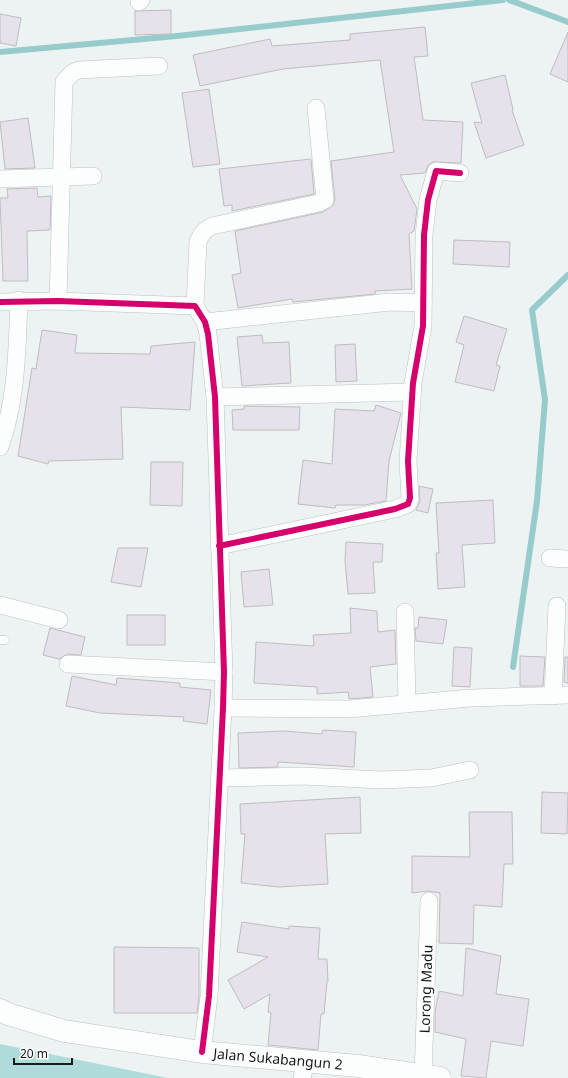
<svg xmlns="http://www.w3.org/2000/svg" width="568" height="1078" viewBox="0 0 568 1078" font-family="'Noto Sans',sans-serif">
<rect width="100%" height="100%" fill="#edf3f3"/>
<polygon fill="#b0dbdb" points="0,1044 168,1078 0,1078"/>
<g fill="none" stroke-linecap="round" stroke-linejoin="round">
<g stroke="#98cbcc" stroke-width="6">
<polyline points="509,0 568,22"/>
<polyline points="0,52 177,36 503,0"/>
<polyline points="513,667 537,501 545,400 532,310 568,275"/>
</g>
</g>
<g fill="#e6e1ea" stroke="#bcbebf">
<polygon points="171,10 171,34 135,35 135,11"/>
<polygon points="0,14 21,18 16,46 0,43"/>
<polygon points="425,27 428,56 414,57 423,120 463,122 461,163 433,162 428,165 425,173 400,175 417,209 414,231 409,234 412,289 375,291 375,294 293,302 292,299 238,308 232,275 241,273 235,231 323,212 333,205 335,199 331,161 394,152 380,60 283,69 200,86 193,55 270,39 272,46 350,40 350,34"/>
<polygon points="568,32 568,82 550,74"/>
<polygon points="505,75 513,109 512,110 524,145 486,158 474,122 482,123 471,83"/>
<polygon points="209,89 220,164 193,167 182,93"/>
<polygon points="28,118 35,168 5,169 0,122"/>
<polygon points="311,159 314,194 232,211 232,205 224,206 219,169"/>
<polygon points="37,188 38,197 51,196 50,230 27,231 28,281 3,281 0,198 8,198 7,189"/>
<polygon points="454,240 510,242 509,267 453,264"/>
<polygon points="464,316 507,329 496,365 500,366 494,391 455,382 464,345 456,342"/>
<polygon points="42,330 77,335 75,353 150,354 151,346 195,342 190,410 121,407 123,459 49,461 48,464 18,456 32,368 36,369"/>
<polygon points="262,335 263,343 289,342 291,383 242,386 237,337"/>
<polygon points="355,344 357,381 336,382 335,345"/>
<polygon points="376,405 401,413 389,461 386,501 364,505 336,505 335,508 298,504 303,460 332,464 335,409 374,411"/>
<polygon points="244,406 300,407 299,430 233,430 232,410 244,409"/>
<polygon points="151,462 183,462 182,506 150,505"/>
<polygon points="419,486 433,489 428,513 416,510 420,501"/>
<polygon points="493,500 495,543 462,545 465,587 438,589 436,553 439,553 436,503"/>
<polygon points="346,542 383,544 382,562 373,562 375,593 348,594 345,560"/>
<polygon points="118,548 148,548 141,587 111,582"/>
<polygon points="269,569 273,605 244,607 241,572"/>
<polygon points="350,608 377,611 378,632 395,630 396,664 370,667 373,697 349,699 348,692 317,694 317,687 254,683 256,642 314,646 313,635 351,633"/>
<rect x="127" y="615" width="38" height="30"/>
<polygon points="419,617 447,620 443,644 416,641 415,628 418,628"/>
<polygon points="50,628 85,637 81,655 68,654 59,659 43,655"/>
<polygon points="454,647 472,648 470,687 452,686"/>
<polygon points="520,656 545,657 543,686 520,686"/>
<polygon points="565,657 568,657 568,683 564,682"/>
<polygon points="72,676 116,685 117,678 180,683 180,687 211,690 207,724 183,721 184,717 100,713 66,706"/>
<polygon points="323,730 356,732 354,767 278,762 278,767 239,768 238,733 284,731 322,734"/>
<polygon points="542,792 568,793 567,834 541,833"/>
<polygon points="360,797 361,833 325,834 328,884 279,887 241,883 245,834 241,834 240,804"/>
<polygon points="469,812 512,812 513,864 504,864 502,907 474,905 473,944 439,943 440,893 429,891 412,893 412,856 470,857"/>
<polygon points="242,922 289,929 289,926 320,928 318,959 327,959 328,982 327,982 324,1014 321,1014 318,1050 268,1045 271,1013 268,1012 270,994 244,1009 228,980 268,957 237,952"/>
<polygon points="114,947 199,948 199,997 197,1013 114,1013"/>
<polygon points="466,948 501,956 496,994 529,999 523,1046 491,1041 486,1078 461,1076 466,1039 435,1032 435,1012 439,991 463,996"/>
</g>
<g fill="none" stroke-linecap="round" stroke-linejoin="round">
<defs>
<polyline id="lane" points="0,640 5,640"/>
<g id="street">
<polyline points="139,2 141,0"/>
<polyline points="0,179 93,176"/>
<polyline points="58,301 64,82 72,73 79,70 159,66"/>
<polyline points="0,302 58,301 195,306 205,322 208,334 215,397 224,672 223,708 209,996 202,1052"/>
<path d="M 195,306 L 198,242 C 201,234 204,230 212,226 L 319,203 L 325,200 L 316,108"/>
<polyline points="205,322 390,302 423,303"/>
<polyline points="215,397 412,392"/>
<path d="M 0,447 C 17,399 17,350 19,300"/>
<polyline points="219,546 395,509 408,504 410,498 408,461 413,383 423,326 424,235 428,200 436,171 460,173"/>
<polyline points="550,558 568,559"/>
<polyline points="0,605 59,620"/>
<polyline points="405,612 407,704"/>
<polyline points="68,664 224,672"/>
<polyline points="553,696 557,606"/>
<polyline points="223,708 349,709 471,698 568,695"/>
<polyline points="220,778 303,776 381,780 431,778 470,770"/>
<polyline points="423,1076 429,901"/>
<polyline points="302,1078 306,1061"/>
</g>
<polyline id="secondary" points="0,1010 8,1014 64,1031 202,1052 358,1066 440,1078"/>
</defs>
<use href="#lane" stroke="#bcc0c0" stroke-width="9"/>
<use href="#street" stroke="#bcc0c0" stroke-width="18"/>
<use href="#secondary" stroke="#bcc0c0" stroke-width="23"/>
<use href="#lane" stroke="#fcfdfd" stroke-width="8"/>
<use href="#street" stroke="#fcfdfd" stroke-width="17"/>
<use href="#secondary" stroke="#fcfdfd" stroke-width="22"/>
<defs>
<g id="cycleway">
<polyline points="0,302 58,301 195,306 205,322 208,334 215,397 224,672 223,708 209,996 202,1052"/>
<polyline points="219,546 395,509 408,504 410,498 408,461 413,383 423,326 424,235 428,200 436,171 460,173"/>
</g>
</defs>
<use href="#cycleway" stroke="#fff" stroke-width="8"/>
<use href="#cycleway" stroke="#d6006c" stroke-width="6"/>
</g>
<g text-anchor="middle" stroke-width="4" stroke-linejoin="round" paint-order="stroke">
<g font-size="14" fill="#161a1a" stroke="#fff">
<text transform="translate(426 989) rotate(-88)" y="5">Lorong Madu</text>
<text transform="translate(278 1059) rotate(5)" y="5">Jalan Sukabangun 2</text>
</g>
</g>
<path d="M14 1058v6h58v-6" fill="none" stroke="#161a1a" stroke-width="2"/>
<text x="20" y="1058" font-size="12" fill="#161a1a" stroke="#ffffff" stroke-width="3" paint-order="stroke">20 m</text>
</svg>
